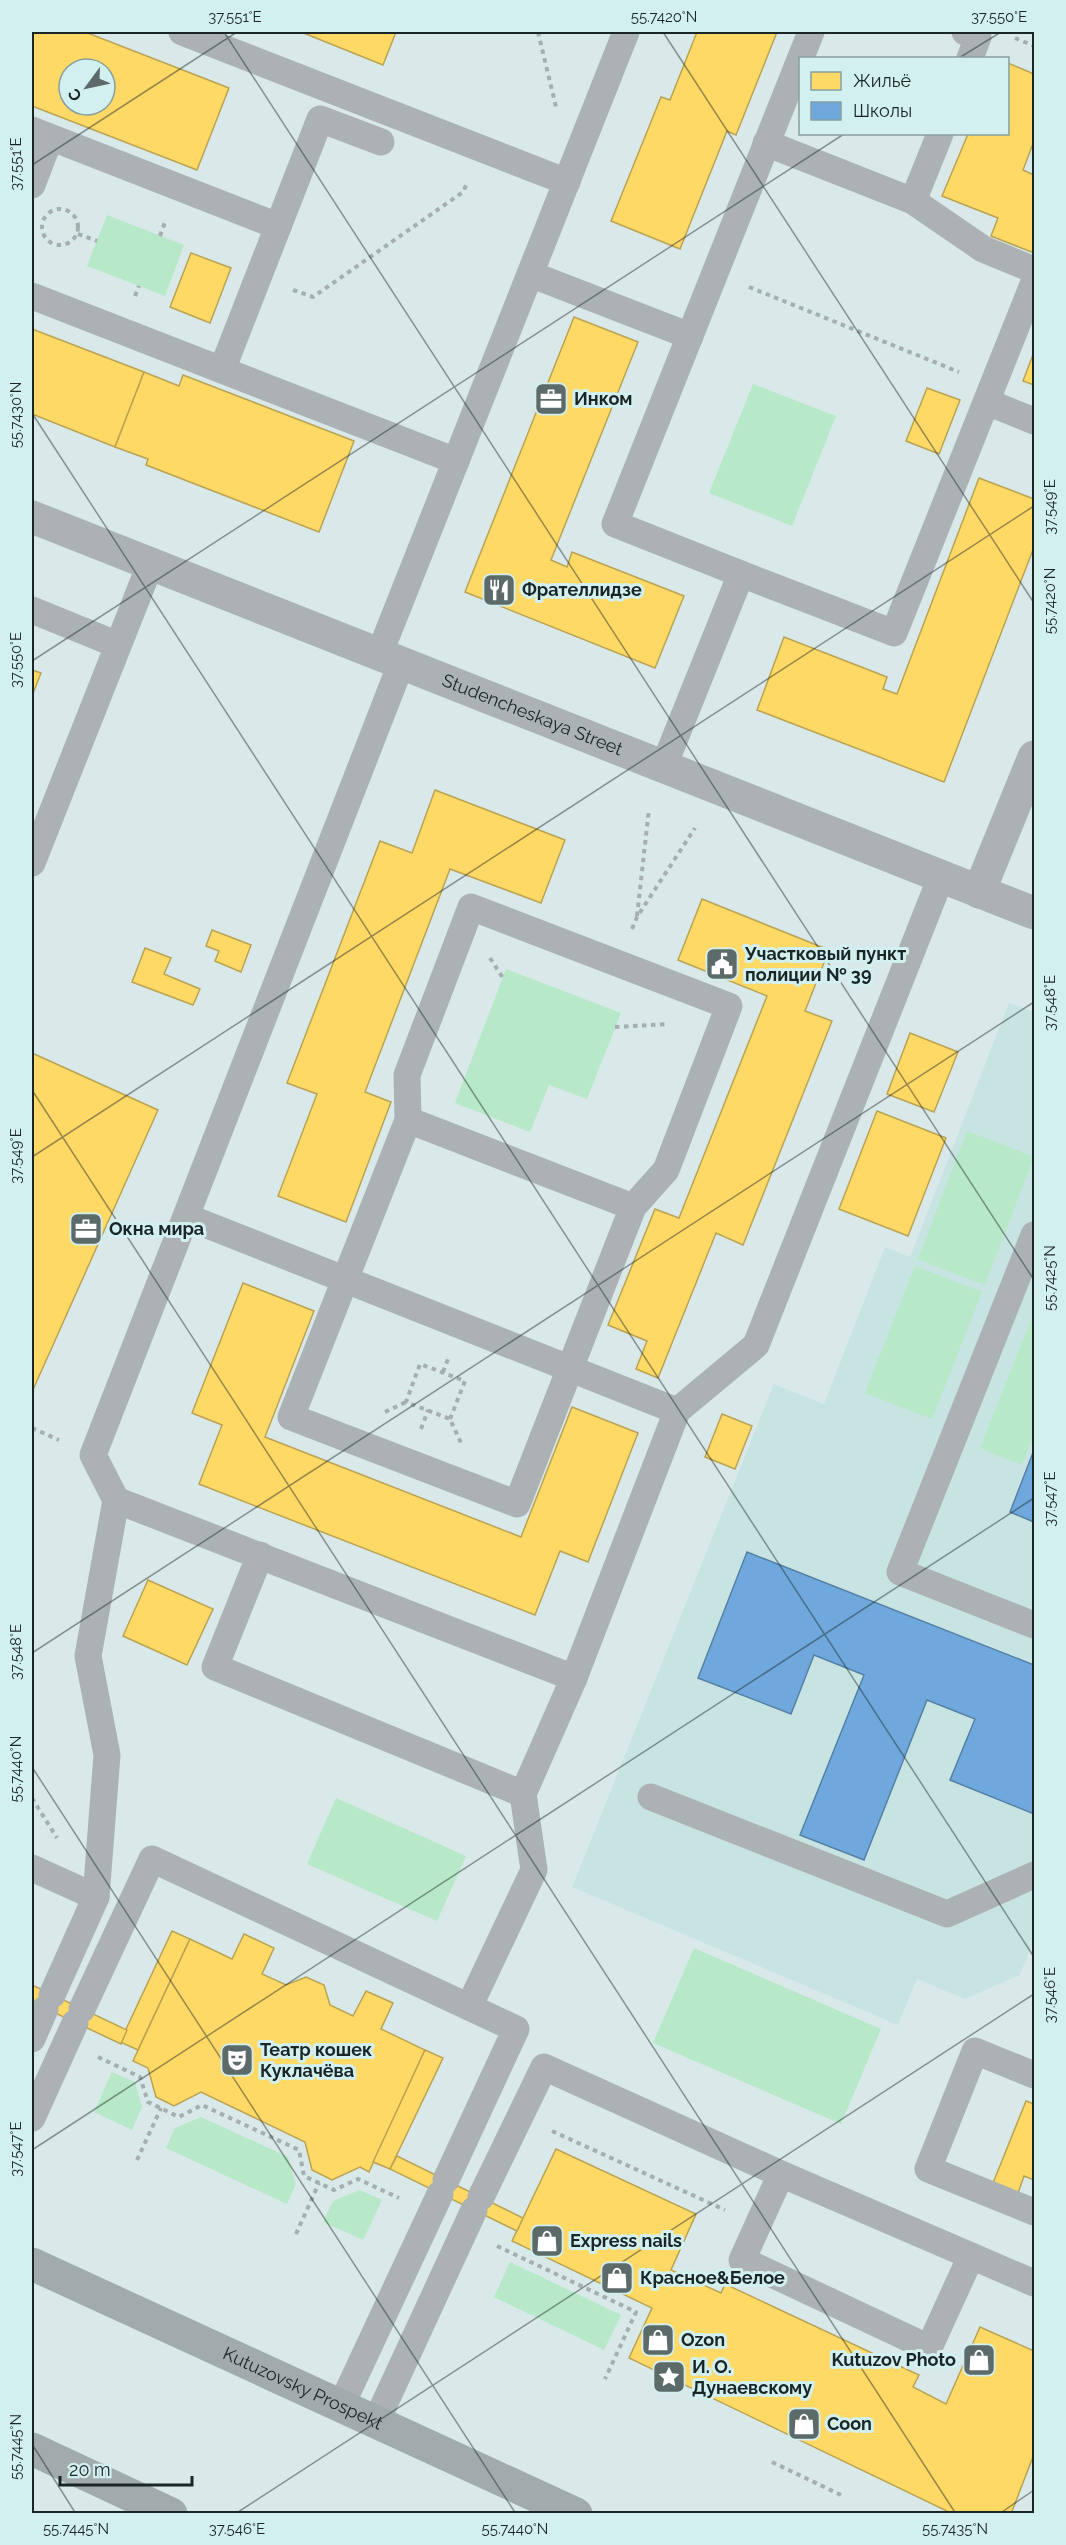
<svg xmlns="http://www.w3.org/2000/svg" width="1066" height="2545" viewBox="0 0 1066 2545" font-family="Raleway,sans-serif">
<rect width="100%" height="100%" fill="#d9e9e9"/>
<polygon fill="#c7e4e3" points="1009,1003 1034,1012 1034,1938 1020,1975 965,1999 917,1979 898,2025 572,1887 774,1384 824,1404 885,1247 910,1257"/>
<g fill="#b7e8c7">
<polygon points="107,215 184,245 165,296 87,266"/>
<polygon points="753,384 836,416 792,526 709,493"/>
<polygon points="506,969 621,1013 587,1099 549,1085 530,1132 455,1103"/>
<polygon points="967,1131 1034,1157 985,1285 918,1259"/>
<polygon points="915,1266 982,1292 932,1419 865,1393"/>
<polygon points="1034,1312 1034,1433 1022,1465 980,1448"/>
<polygon points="336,1798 466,1856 437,1921 307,1864"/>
<polygon points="694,1948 881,2029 841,2124 653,2043"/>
<polygon points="112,2072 135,2082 142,2107 132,2130 94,2112"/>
<polygon points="201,2117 288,2157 296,2184 287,2204 166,2148 175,2128"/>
<polygon points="360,2190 382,2200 363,2240 323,2222 333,2201"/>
<polygon points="510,2262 621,2315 604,2350 494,2297"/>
</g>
<g fill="#ffd966" stroke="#baa352" stroke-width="1.5" fill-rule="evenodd">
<path d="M 32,32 L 85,32 L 229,88 L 197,170 L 32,106 ZM 69,69 L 105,69 L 105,105 L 69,105 Z"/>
<polygon points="301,32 396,32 383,65"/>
<polygon points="697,32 777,32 736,135 727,131 680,249 611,221 661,97 670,100"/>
<polygon points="1008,63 1034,74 1034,141 1023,170 1034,175 1034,253 991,236 998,218 942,196 968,134 1008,134"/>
<polygon points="191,253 231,268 210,323 170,307"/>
<polygon points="574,317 638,342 551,560 567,567 572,552 684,596 655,668 465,592"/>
<polygon points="32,329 144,372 115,447 32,414"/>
<polygon points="1034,352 1034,385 1023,381"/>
<polygon points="144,372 179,386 183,375 354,441 319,532 146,465 148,459 115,447"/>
<polygon points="927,388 960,400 939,454 906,441"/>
<polygon points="979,478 1034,499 1034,547 944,782 757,710 784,637 887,677 883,689 897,694"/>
<polygon points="32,670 41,673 32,696"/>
<polygon points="435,790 565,840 541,903 450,869 365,1092 391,1102 346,1222 278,1196 317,1094 287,1083 380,841 412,853"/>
<polygon points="702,899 829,950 805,1011 832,1021 743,1245 716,1233 658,1378 636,1369 647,1341 608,1325 655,1209 679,1218 767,996 678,960"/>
<polygon points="212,930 251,945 241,972 215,961 219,951 206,946"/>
<polygon points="145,948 171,958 164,974 200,989 193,1005 132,982"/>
<polygon points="910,1033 958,1052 934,1112 887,1094"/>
<polygon points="32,1053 158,1110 32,1392"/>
<polygon points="877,1111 946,1138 908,1236 839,1209"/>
<polygon points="243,1283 314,1311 265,1437 521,1537 572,1407 638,1433 588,1562 560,1551 535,1615 199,1484 222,1425 192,1413"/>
<polygon points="722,1414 752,1426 735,1469 705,1457"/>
<polygon points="148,1580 213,1609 187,1665 123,1636"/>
<polygon points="172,1931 190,1939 138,2050 120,2042"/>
<polygon points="244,1934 274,1948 262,1974 286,1985 306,1977 324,1985 330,2005 353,2016 366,1991 393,2003 381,2029 425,2050 369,2172 360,2167 332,2180 312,2170 305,2142 201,2092 174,2106 156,2097 148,2068 133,2061 190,1939 232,1959"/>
<polygon points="32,1985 127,2030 121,2044 32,2002"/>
<polygon points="425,2050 443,2058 390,2169 373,2162"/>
<polygon points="1026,2101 1034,2104 1034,2180 1024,2176 1018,2193 993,2183"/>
<polygon points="556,2149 696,2214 671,2270 721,2293 725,2284 919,2375 913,2387 946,2404 980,2327 1034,2351 1034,2454 1011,2514 953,2514 629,2358 652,2308 512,2241"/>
<polygon points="397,2156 523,2218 517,2231 390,2169"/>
</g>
<g fill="#6fa8dc" stroke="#5681a5" stroke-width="1.5">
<polygon points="1034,1450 1034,1522 1010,1512"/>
<polygon points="747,1552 1034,1665 1034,1814 950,1780 975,1719 927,1700 864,1860 800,1835 864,1675 814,1655 791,1714 698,1678"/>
</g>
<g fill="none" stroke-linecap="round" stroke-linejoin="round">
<g stroke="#a6aeae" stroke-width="4" stroke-dasharray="4.5 4.5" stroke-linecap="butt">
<polyline points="538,32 556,107"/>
<polyline points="1015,38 1034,46"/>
<circle cx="60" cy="227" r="18"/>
<polyline points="78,234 97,241"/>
<polyline points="160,236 165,222"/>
<polyline points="749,287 959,372"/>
<polyline points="293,290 313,297 463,192 467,183"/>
<polyline points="135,296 139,286"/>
<polyline points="637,916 649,809"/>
<polyline points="632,929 637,917 695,828"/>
<polyline points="490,958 503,978"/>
<polyline points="615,1027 668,1024"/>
<polyline points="443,1372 448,1359"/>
<polyline points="385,1412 406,1402"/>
<polyline points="450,1419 465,1381 420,1364 406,1402 450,1419 461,1443"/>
<polyline points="32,1428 59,1440"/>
<polyline points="421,1429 428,1410"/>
<polyline points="32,1798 57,1838"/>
<polyline points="98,2057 140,2077 148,2102 179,2117 202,2105 299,2150 304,2176 334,2190 358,2179 399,2198"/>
<polyline points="552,2131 725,2210"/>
<polyline points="137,2160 161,2108"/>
<polyline points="296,2234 319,2183"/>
<polyline points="497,2246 636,2312 605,2379"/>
<polyline points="772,2462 841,2495"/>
</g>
<g stroke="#acb2b3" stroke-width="27">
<polyline points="182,32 567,182"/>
<polyline points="965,32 978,37 970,58"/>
<polyline points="32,130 278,226"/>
<polyline points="766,143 913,201 983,249 1034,270"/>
<polyline points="32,185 50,138"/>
<polyline points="913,201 940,134"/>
<polyline points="530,274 690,336"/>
<polyline points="32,296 456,461"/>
<polyline points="222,370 320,119 381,142"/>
<polyline points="987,402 1034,421"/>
<polyline points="741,574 894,633 1034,282"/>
<polyline points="32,610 118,645"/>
<polyline points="379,655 626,32"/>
<polyline points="663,768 741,574 615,524 811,32"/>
<polyline points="32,863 150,565"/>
<polygon points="471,907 729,1006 666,1170 633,1207 517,1504 291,1417 408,1120 407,1075"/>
<polyline points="408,1120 633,1207"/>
<polyline points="187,1217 677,1411"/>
<polyline points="1034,1235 900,1572 1034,1625"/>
<polyline points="116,1500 574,1678 677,1411 756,1345 941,877"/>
<polyline points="260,1555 215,1667 523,1794 574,1678"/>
<polyline points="651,1797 947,1914 1034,1875"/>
<polyline points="32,1868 96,1897"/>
<polyline points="52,1995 96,1897 107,1755 88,1656 116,1500 93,1455 401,664"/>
<polyline points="469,2007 534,1870 523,1794"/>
<polyline points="82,2009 152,1859 469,2007 516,2029 446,2180"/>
<polyline points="32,2039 45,2009"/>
<polyline points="1034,2075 975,2051 928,2169 1034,2212"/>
<polyline points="32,2118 75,2023"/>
<polyline points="781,2174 742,2260 929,2348 971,2256"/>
<polyline points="481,2197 544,2067 781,2174 1034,2283"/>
<polyline points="341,2406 440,2194"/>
<polyline points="376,2422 474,2210"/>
</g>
<polyline stroke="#acb2b3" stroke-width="33" points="979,892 1034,757"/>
<path stroke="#acb2b3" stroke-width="33" id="s1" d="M 32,517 L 1034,913"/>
<g stroke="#a2abac" stroke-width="33">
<path id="s2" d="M 32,2264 L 576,2514"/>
<polyline points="32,2449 171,2514"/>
</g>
</g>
<path fill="none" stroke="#1a2525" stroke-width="1.5" stroke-opacity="0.45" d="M 224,32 L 1034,1280M 663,32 L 1034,603M 959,58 L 1001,32M 32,165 L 237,32M 32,413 L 1034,1957M 32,661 L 844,134M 32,1090 L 956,2514M 32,1157 L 1034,506M 32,1653 L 1034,1002M 32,1767 L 516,2514M 32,2150 L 1034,1498M 32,2444 L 76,2514M 235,2514 L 1034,1994M 999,2514 L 1034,2490"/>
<defs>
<symbol id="office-square" viewBox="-11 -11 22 22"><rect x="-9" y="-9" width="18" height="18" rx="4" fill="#5d6a6a" stroke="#d2f0ef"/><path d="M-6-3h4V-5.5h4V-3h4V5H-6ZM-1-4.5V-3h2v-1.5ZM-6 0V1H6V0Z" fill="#fff"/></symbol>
<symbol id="restaurant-square" viewBox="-11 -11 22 22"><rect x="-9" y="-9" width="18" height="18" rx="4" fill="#5d6a6a" stroke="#d2f0ef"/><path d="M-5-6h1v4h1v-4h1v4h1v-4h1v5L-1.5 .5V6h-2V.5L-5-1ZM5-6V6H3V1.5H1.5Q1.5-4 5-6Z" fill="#fff"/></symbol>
<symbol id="civic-square" viewBox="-11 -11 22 22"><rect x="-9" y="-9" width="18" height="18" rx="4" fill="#5d6a6a" stroke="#d2f0ef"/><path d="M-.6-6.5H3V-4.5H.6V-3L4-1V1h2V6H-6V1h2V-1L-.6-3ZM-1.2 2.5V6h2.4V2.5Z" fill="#fff"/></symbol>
<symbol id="theatre-square" viewBox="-11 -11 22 22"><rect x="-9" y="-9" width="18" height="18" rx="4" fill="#5d6a6a" stroke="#d2f0ef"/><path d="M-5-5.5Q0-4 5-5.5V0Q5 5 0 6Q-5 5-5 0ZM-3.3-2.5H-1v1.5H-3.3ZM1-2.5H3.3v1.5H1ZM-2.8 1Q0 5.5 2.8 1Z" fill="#fff"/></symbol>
<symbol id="shop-square" viewBox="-11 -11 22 22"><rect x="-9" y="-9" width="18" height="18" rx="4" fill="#5d6a6a" stroke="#d2f0ef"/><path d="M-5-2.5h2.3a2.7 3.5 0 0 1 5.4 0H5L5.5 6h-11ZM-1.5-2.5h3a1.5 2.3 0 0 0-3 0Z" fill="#fff"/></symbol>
<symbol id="sight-square" viewBox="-11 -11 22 22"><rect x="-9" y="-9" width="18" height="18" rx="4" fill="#5d6a6a" stroke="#d2f0ef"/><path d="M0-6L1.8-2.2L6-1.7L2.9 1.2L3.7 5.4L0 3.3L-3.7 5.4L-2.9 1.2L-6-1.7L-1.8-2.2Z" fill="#fff"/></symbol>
</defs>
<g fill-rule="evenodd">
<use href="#office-square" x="532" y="380" width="38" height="38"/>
<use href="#restaurant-square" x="480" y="571" width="38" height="38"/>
<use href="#civic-square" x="703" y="945" width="38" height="38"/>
<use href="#office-square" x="67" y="1210" width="38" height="38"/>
<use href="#theatre-square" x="218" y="2041" width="38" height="38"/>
<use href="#shop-square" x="528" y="2222" width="38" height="38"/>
<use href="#shop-square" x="598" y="2259" width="38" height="38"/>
<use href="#shop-square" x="639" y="2321" width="38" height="38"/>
<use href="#shop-square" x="960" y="2341" width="38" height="38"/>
<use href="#sight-square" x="650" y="2358" width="38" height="38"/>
<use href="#shop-square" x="785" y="2405" width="38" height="38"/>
</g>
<g text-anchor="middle" stroke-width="6" stroke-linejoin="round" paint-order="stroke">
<g font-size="18" font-weight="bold" fill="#1a2525" stroke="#d2f0ef" text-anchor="start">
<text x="574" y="405">Инком</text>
<text x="522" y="596">Фрателлидзе</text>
<text x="745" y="960">Участковый пункт<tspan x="745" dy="21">полиции № 39</tspan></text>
<text x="109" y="1235">Окна мира</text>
<text x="260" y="2056">Театр кошек<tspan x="260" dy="21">Куклачёва</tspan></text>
<text x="570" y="2247">Express nails</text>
<text x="640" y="2284">Красное&amp;Белое</text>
<text x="681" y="2346">Ozon</text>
<text x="956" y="2366" text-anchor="end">Kutuzov Photo</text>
<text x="692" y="2373">И. О.<tspan x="692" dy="21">Дунаевскому</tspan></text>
<text x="827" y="2430">Coon</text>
</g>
<g font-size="18" fill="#1a2525" stroke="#d2f0ef">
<text dy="6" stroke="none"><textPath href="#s1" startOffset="538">Studencheskaya Street</textPath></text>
<text dy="6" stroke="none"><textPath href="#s2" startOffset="298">Kutuzovsky Prospekt</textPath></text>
</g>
</g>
<rect width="1066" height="2545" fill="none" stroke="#d2f0ef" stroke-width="66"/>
<rect x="799" y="57" width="210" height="78" fill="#d2f0ef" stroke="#889f9e" stroke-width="1.5"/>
<rect x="811" y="72" width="30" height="18" fill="#ffd966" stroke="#889f9e" stroke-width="1.5"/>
<text x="853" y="87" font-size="18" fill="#1a2525">Жильё</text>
<rect x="811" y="102" width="30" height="18" fill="#6fa8dc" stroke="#889f9e" stroke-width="1.5"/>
<text x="853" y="117" font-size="18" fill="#1a2525">Школы</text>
<g transform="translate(87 87) rotate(237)"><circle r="28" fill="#d2f0ef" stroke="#889f9e" stroke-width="1.5"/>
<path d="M0-4.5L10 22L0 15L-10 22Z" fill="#5d6a6a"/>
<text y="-9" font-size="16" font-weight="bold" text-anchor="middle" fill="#1a2525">С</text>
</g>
<path d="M60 2476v9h132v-9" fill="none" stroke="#1a2525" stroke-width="3"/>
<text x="69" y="2476" font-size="18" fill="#1a2525" stroke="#d2f0ef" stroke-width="4.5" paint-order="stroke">20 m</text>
<rect x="33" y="33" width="1000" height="2479" fill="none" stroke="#1a2525" stroke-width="2"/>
<g font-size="15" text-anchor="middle" fill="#1a2525">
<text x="235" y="22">37.551°E</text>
<text x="664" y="22">55.7420°N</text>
<text x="999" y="22">37.550°E</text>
<text transform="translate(16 164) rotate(-90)" y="5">37.551°E</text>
<text transform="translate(16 415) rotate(-90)" y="5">55.7430°N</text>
<text transform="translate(1050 507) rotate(-90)" y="5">37.549°E</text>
<text transform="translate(1050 601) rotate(-90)" y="5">55.7420°N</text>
<text transform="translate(16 660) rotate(-90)" y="5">37.550°E</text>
<text transform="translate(1050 1003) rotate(-90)" y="5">37.548°E</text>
<text transform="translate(16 1156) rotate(-90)" y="5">37.549°E</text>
<text transform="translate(1050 1278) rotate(-90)" y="5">55.7425°N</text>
<text transform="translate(1050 1499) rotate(-90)" y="5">37.547°E</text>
<text transform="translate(16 1652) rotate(-90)" y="5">37.548°E</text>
<text transform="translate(16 1769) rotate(-90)" y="5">55.7440°N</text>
<text transform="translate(1050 1995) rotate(-90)" y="5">37.546°E</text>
<text transform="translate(16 2149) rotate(-90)" y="5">37.547°E</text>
<text transform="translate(16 2447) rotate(-90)" y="5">55.7445°N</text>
<text x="76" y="2534">55.7445°N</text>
<text x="237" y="2534">37.546°E</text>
<text x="515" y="2534">55.7440°N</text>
<text x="955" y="2534">55.7435°N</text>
</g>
</svg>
